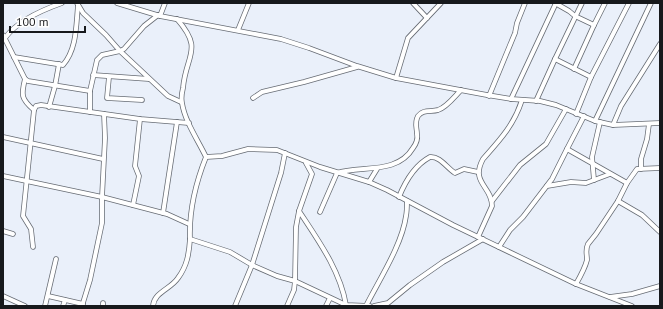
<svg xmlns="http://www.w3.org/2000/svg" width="663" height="309" viewBox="0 0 663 309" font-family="'PT Sans',sans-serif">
<rect width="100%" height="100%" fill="#eaf0fa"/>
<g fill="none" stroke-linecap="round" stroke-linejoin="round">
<defs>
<g id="street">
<polyline points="77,3 83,13 106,35 120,51 168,96 181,102"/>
<polyline points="117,3 160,16 281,39 309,48 357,66 396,78 487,95 511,99 540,101 556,105 595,121 613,125 660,123"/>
<polyline points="413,3 427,18"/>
<polyline points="555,3 569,11 575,16 594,25 605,3"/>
<polyline points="582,3 555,59 591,77"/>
<polyline points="160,16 165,3"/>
<path d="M 177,19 C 204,50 186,54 183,88 C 182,92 181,98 182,103 C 185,122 198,140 206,157 C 196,182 189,212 190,239 L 230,252 L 252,265 L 277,276 L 295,281 L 294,290 L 287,306"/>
<polyline points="238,30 249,3"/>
<polyline points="3,35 25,79 28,81 90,91"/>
<path d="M 5,38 C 17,21 42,10 62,3"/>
<path d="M 14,57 L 63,65 C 77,49 76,25 78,6"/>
<polyline points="574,69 594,25"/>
<polyline points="93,75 149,79"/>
<polyline points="109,77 107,98 142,100"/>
<polyline points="396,78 408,38 441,3"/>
<path d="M 25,79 C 21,95 21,99 34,110"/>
<polyline points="489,96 515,33 517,23 525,3"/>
<polyline points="253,98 262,92 304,82 357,67"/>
<polyline points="511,99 556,3"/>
<polyline points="536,101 555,59"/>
<polyline points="49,107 55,86 59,64"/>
<polyline points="90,112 90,91 97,60 102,55 120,51 124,49 144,26 158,15"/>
<polyline points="576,114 591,77 629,3"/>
<polyline points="584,116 567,149 627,183"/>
<polyline points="595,121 651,3"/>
<polyline points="613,125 621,106 660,44"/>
<polyline points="3,137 103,159"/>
<polyline points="206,157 222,156 248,149 277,150 320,167 369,182 387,190 453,225 576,284 632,306"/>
<polyline points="306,163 312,174 299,211 296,227 295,281 346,305 370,306"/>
<polyline points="641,169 641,159 647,139 649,124"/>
<polyline points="3,176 102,197 167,214 189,224"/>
<polyline points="594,180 592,157 600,122"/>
<polyline points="369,182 377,169"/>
<polyline points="547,186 571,182 586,183 610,174"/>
<path d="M 399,197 C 405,182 415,165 430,157 C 440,156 447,168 455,173 L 464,169 L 478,172"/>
<polyline points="492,201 520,165 546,144 566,109"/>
<polyline points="618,201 642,215 660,232"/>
<polyline points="133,205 139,176 135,166 140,119"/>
<path d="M 299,211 C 318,240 340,270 346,305 L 347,306"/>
<path d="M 320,212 L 337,173 C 361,165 397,175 413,148 C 416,144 418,139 417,134 C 417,128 414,123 418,116 C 423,109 431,112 438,110 C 447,107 454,97 461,90"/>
<polyline points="163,213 177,122"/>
<polyline points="3,231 13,234"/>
<path d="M 478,237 L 492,206 C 492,186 470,183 483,159 C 500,140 514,125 522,100"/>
<polyline points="33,247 31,229 23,216 34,110 36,106 41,105 140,119 189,123"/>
<polyline points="499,247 510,230 523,217 552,179 567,149"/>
<path d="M 576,284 C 580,277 585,268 587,260 C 587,254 585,250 588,244 L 596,234 L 618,201 L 627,183 L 637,169 L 660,168"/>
<polyline points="3,296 25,306"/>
<polyline points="48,296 83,304"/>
<polyline points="610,297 632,294 660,286"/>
<polyline points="45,306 56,259"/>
<polyline points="63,306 65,300"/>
<polyline points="82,306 90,280 102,223 102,197 105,138 104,114"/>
<polyline points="103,306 103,303"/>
<path d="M 153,306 C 154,292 171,289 178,278 C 187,266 189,254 190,239"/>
<polyline points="235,306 252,265 281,173 285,153"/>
<polyline points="326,306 330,298"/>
<path d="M 366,306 C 379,280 402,245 406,216 C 407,211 407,206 407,201"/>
<polyline points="374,306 388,303 410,285 443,262 483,239"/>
</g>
</defs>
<use href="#street" stroke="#676c74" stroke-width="5.5"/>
<use href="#street" stroke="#fff" stroke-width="4"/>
</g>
<rect width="663" height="309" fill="none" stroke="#17191c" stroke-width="8"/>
<path d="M10 26v6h75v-6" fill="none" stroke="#17191c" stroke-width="2"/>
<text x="16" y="26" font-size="12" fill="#17191c" stroke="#ffffff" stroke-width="3" paint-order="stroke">100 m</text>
</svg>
